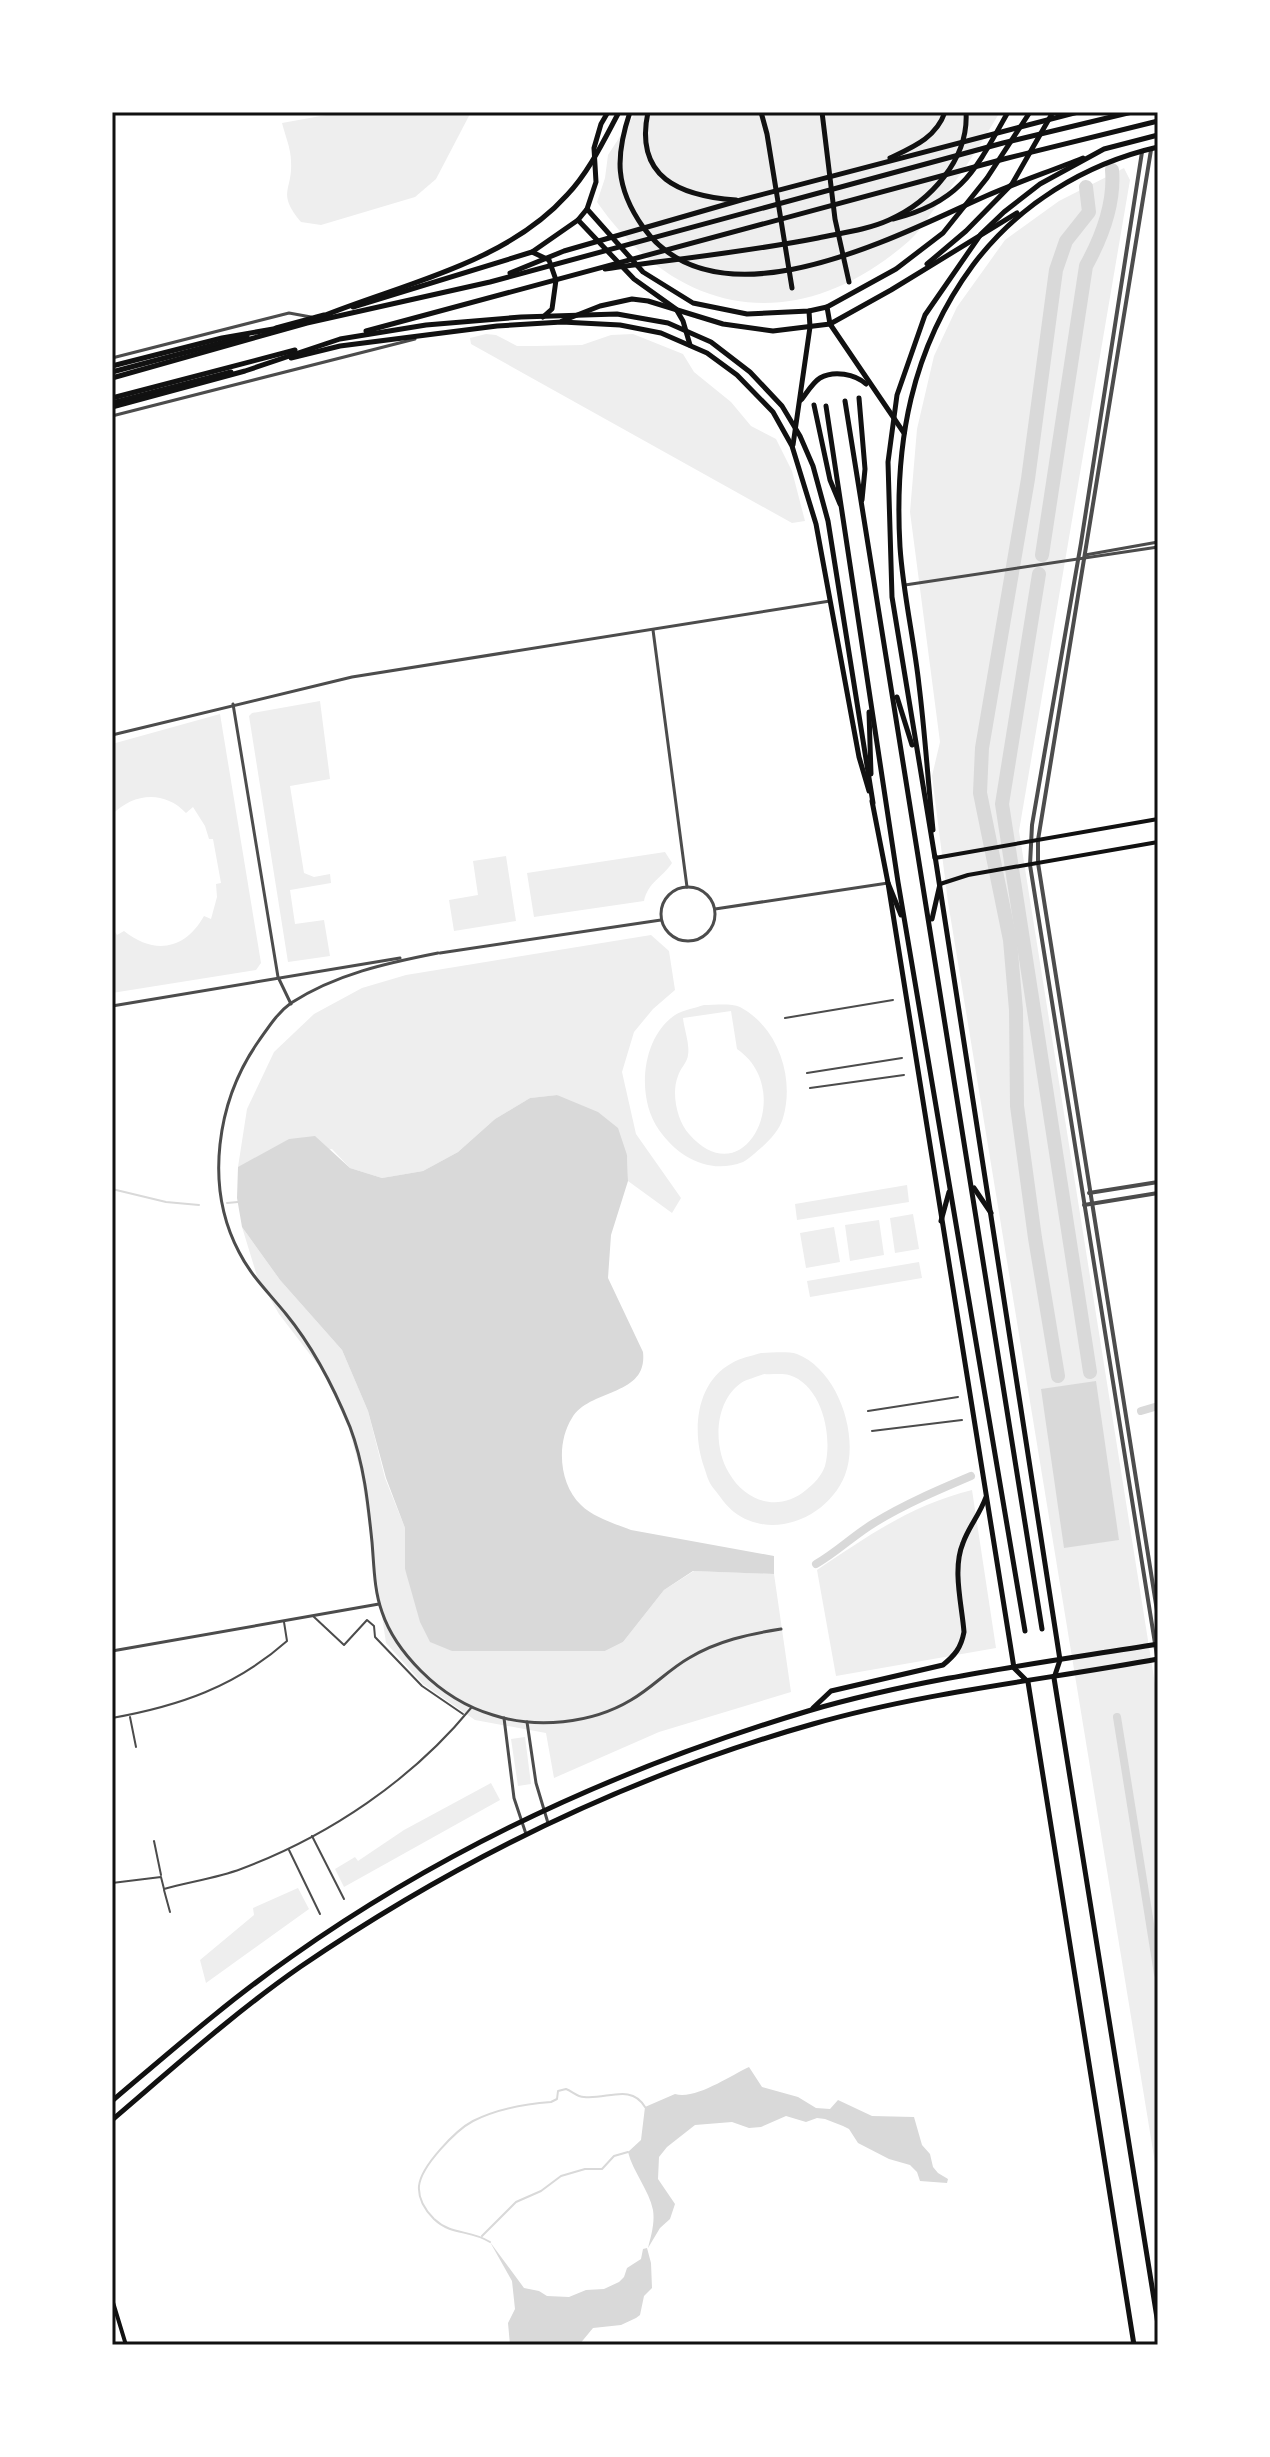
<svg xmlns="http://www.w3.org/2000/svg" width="1270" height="2457" viewBox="0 0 1270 2457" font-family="Bitter,serif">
<rect width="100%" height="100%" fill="#fff"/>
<g fill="#eee" fill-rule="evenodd">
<path d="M 343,112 L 471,112 L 436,179 L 415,197 L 321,225 L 301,222 C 276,192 293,191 291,161 C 291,149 285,135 282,123 Z"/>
<path d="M 636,112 L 1000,112 C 979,147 958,180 932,212 C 925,222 918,233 909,241 C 800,336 680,321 597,202 L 605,178 L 608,155 Z"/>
<polygon points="1124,168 1130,180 1019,831 1158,1703 1158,2181 948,902 932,776 940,742 910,512 917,429 934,356 957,307 1005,240 1059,201"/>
<polygon points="486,334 496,335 517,346 535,346 582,345 611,335 633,334 683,354 694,372 731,402 751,426 776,439 792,471 805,521 792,523 471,344 470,338"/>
<polygon points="320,701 330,779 290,786 304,873 314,877 330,874 331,883 290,890 295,924 324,920 330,956 288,962 249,716 252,713"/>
<path d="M 220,714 L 261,963 L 256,970 L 112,993 L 112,927 L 117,935 L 124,931 C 154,955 185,950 204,916 L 211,919 L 217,897 L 216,884 L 221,883 L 213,839 L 209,839 L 205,826 L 193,807 L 186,813 C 164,790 133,793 112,815 L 112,744 Z"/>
<path d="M 665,852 L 672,863 C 663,877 648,882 644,901 L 534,917 L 527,873 Z"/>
<polygon points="506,856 516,921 454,931 449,900 478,895 473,861"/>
<polygon points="651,935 669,951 675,990 653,1009 634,1032 622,1072 636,1134 681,1198 672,1213 628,1181 627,1155 557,1095 530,1098 495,1119 458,1152 423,1171 382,1178 350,1168 332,1149 238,1167 247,1109 274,1052 314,1014 362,988 406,975"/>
<path d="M 704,1005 C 715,1005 731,1003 740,1007 C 778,1027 795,1078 783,1118 C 780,1129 770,1140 762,1147 C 756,1152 749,1159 743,1162 C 709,1175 678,1157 659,1130 C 636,1098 641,1038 675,1015 C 683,1010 695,1008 704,1005 ZM 731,1011 L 737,1049 C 797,1090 745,1198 689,1134 C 677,1121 671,1093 678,1076 C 680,1069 688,1061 688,1055 C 690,1044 684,1029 683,1018 Z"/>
<polygon points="907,1185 909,1202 797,1220 795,1204"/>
<polygon points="913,1214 919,1249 895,1253 890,1218"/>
<polygon points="879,1220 884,1255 850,1261 845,1225"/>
<polygon points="242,1227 280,1280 342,1350 368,1411 385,1478 405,1528 405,1569 452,1651 605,1651 623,1642 664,1590 694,1571 774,1574 791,1692 659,1732 554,1778 546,1733 475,1720 423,1684 386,1643 361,1473 349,1429 325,1374 279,1314 257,1276"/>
<polygon points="834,1227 840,1262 806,1268 800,1233"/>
<polygon points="919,1262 922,1278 810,1297 807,1281"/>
<path d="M 761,1353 C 771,1353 787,1351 797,1354 C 838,1370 860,1436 845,1475 C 828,1518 772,1541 734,1512 C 726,1506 720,1496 714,1489 C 708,1482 707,1475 704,1467 C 692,1432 695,1383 732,1363 C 740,1358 751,1356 761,1353 ZM 764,1374 C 771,1375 782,1373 789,1375 C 822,1385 833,1436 825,1466 C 822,1475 814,1484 806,1490 C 780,1512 746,1503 729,1473 C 713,1447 714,1402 741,1383 C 747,1379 757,1377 764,1374 Z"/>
<path d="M 972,1490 L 996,1648 L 836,1676 L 817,1570 C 868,1536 911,1505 972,1490 Z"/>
<polygon points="525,1737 531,1784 518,1786 511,1739"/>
<polygon points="491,1783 500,1800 344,1887 335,1869 355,1857 358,1861 404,1830"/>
<polygon points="298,1888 309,1909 206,1983 200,1960 254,1915 253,1908"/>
</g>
<g fill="#d9d9d9">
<path d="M 557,1095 L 598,1112 L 618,1128 L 627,1155 L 628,1181 L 611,1235 L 608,1278 L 643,1352 C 648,1397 590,1388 572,1418 C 556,1443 559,1484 581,1505 C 593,1517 615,1524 631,1530 L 774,1556 L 774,1574 L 693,1571 L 664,1590 L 623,1642 L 605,1651 L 452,1651 L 430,1642 L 420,1622 L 405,1569 L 405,1528 L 386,1478 L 368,1411 L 342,1350 L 280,1280 L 242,1227 L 237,1198 L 238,1167 L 289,1139 L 315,1136 L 350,1168 L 382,1178 L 423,1171 L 458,1152 L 495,1119 L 530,1098 Z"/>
<polygon points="1096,1381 1119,1540 1064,1548 1041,1389"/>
<path d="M 749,2067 L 762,2087 L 798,2097 L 816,2108 L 830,2109 L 838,2100 L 872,2116 L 914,2117 L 922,2145 L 930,2154 L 933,2167 L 938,2173 L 948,2179 L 947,2183 L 920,2181 L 917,2172 L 910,2165 L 889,2159 L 858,2143 L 849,2129 L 843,2126 L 825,2119 L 817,2118 L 806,2122 L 786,2116 L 761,2127 L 749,2128 L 732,2122 L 695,2125 L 667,2147 L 659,2157 L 658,2179 L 675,2204 L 670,2219 L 660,2228 L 648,2248 C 651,2236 655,2223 653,2210 C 649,2190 633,2172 628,2152 L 641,2140 L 645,2107 L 675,2094 C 696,2100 731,2075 749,2067 Z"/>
<polygon points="490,2242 524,2288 539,2291 547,2296 569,2297 586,2290 604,2289 619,2282 624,2277 627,2268 641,2259 643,2249 647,2248 651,2263 652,2288 644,2296 640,2315 636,2318 621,2325 593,2328 579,2345 510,2345 508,2323 515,2309 512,2281"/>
</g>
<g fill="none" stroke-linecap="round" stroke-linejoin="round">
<g stroke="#d9d9d9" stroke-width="2">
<polyline points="112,1189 166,1202 199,1205"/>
<polyline points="227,1203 238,1202"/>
<polyline points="482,2236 516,2202 541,2191 561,2176 585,2169 602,2169 614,2156 628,2152"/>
<path d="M 490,2242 C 469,2229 452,2236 434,2219 C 426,2211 418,2199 419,2186 C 421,2166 456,2130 473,2121 C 497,2109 524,2104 551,2102 L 557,2099 L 558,2091 L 566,2089 C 572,2091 577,2097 584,2097 C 606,2100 631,2083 645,2107"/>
</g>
<g stroke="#d9d9d9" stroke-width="8">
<polyline points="1141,1411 1158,1406"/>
<path d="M 816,1564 C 837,1552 854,1535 874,1523 C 905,1504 938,1490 971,1476"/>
<polyline points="1117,1717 1158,1974"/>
</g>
<g stroke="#d9d9d9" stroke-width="14">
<path d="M 1042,555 L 1086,266 C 1102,237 1115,204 1112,170"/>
<polyline points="1039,574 1002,804 1090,1372"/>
<polyline points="1058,1376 1035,1238 1017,1106 1016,1010 1010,940 980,793 982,748 1028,479 1056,270 1066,241 1089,212 1086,187"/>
</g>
<g stroke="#4c4c4c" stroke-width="2">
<polyline points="785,1018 893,1000"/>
<polyline points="807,1073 902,1058"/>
<polyline points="810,1088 904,1075"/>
<polyline points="868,1411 958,1397"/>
<polyline points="872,1431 962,1420"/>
<polyline points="313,1616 344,1645 367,1620 374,1626 375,1637 422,1686 463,1714"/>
<polyline points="130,1717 136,1747"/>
<path d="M 112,1718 C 179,1706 235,1687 287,1641 L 284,1622"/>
<polyline points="312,1836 344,1899"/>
<polyline points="154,1841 161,1875"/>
<polyline points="289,1850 320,1914"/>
<path d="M 112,1883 L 161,1877 L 164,1889 C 189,1882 217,1878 241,1869 C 329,1836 412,1780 471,1708"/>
<polyline points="164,1890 170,1912"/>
</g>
<g stroke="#4c4c4c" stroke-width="3">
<polyline points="112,358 289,313 311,317"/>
<polyline points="112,416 415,339"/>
<polyline points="1085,555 1158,542"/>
<polyline points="905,585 1158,547"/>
<polyline points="653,630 687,887"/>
<polyline points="233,704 278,977 291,1004"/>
<polyline points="112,735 352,677 830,601"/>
<circle cx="688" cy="914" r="27"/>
<polyline points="715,909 888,883"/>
<path d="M 438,953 C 387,963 336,974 291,1003 C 277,1013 268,1028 258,1042 C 217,1101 204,1186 239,1252 C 251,1276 269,1293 286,1314 C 313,1347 334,1388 350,1427 C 364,1464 368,1503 372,1542 C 374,1565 374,1590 382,1612 C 390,1636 404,1654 421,1671 C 441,1691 466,1707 493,1715 C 536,1729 591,1724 631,1700 C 652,1688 668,1670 689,1658 C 717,1641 749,1634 781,1629"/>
<polyline points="440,953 661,920"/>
<polyline points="112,1006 400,958"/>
<polyline points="112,1651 379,1604"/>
<polyline points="504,1718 514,1798 526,1834"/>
<polyline points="527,1722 536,1783 548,1823"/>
</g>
<g stroke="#4c4c4c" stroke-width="4">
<polyline points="1151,150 1038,840 1038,863 1158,1617"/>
<polyline points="1142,152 1081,543 1032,825 1030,865 1158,1662"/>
<polyline points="1089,1193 1158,1182"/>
<polyline points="1084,1205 1158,1193"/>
</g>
<g stroke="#111" stroke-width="4">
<polyline points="935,858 1158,819"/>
<polyline points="940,884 968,875 1158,842"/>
<polyline points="112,2299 126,2345"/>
</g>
<g stroke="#111" stroke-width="5">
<polyline points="587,209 643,272 693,303 747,314 809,311 827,307 896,269 943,233 987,178 1030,112"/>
<path d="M 893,219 C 961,203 976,169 1008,112"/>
<polyline points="578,220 634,279 676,309 683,321 690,345"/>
<polyline points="532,252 549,260 556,280 552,309 543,317"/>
<polyline points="927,264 966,231 1012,184 1053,112"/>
<polyline points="353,307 532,252 578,220 587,209 596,182 594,148 601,124 608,112"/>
<polyline points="827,307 830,324 904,433"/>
<polyline points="562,321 600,306 632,299 648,301 723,324 773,331 830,324 891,290 1017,213"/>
<polyline points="276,328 324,315"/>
<polyline points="291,358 340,346 497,326 562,322 620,325 661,333 707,353 737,375 773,412 792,446 816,524 859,757 869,791"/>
<polyline points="112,372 247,336"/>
<path d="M 801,400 C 806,394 813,382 820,378 C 834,370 855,374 866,384"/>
<polyline points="112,403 231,372"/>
<polyline points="793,445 810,327 809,311"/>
<polyline points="872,801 888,883 1014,1668 1028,1682 1134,2345"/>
<path d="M 933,830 C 928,782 925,733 919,685 C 914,639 903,593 900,547 C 894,444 911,349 973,265 C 1018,205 1084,164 1158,147"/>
<polyline points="935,856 1060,1660 1054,1678 1158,2324"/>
<path d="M 813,1708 L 831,1691 L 943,1665 C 955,1655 961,1648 964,1632 C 962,1605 952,1569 963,1543 C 969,1526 979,1516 986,1497"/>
<path d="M 112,2101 C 170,2052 228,2001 291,1957 C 448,1846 624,1766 808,1711 C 921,1678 1041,1663 1158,1644"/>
<path d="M 112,2120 C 173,2068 234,2013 300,1967 C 457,1860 629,1776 813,1724 C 925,1692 1043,1680 1158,1659"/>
</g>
<g stroke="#111" stroke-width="5">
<path d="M 630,112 C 615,157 615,187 643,227 C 718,332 898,235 986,196 C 1018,182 1051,171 1083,158"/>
<path d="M 648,112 C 634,178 680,196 736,200"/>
<polyline points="761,112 767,134 792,288"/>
<polyline points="822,112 835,219 849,282"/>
<path d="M 890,158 C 913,147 936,138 945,112"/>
<path d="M 605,269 C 676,259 747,252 818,238 C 841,233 867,230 889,220 C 930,202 969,159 966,112"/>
<polyline points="510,273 564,251 741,200 1078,112"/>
<path d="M 323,316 C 405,283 506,263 567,195 C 589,172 604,140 619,112"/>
<polyline points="366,331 1004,159 1158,121"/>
<polyline points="112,366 222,338 279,328"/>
<polyline points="112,378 307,323 490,282 1003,143 1132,112"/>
<polyline points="112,398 295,350"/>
<polyline points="859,398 865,469 862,500"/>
<polyline points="845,401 1042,1629"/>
<polyline points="814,405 830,480 840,504"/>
<polyline points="826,406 898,882 1025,1631"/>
<polyline points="112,407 245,371 340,339 426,325 521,317 617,314 668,323 711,342 750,372 782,406 800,436 813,466 828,521 873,803"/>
<polyline points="897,697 912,745"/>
<polyline points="869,712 871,774"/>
<polyline points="935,858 892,597 888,462 897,395 925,315 981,234 1004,212 1040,184 1104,149 1158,135"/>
<polyline points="888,883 901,915"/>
<polyline points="932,919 940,884"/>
<polyline points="974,1188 991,1213"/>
<polyline points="941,1221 949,1192"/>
</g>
</g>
<rect width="1270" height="2457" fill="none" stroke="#ffffff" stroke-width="228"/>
<rect x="114" y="114" width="1042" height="2229" fill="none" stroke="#111" stroke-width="3"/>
</svg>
